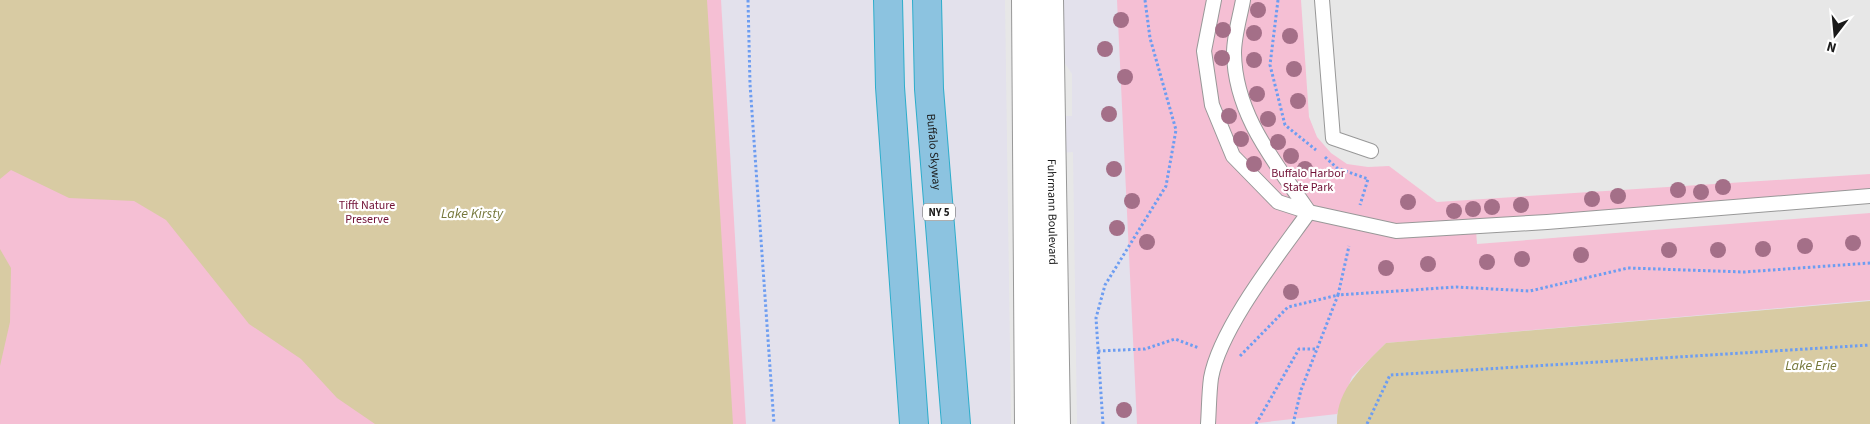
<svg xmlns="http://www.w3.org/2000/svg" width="1870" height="424" viewBox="0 0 1870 424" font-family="'Source Sans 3',sans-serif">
<rect width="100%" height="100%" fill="#e3e1ec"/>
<g fill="#f5bfd4">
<polygon points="0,0 721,0 746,424 0,424"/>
<polygon points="1117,0 1870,0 1870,300 1386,343 1352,377 1337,414 1249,424 1137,424"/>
</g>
<g fill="#e7e7e7">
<polygon points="1005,0 1017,0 1021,424 1011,424"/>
<polygon points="1301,0 1870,0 1870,174 1437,202 1389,166 1368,167 1347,164 1331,153 1317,137 1309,117"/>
<polygon points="1060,56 1072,74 1072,116 1060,116"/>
<polygon points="1073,152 1077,424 1066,424 1061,153"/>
<polygon points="1870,199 1870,213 1477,244 1476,230"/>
</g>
<g fill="#d8cba3">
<polygon points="0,0 707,0 733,424 375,424 337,398 301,359 249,324 166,220 134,201 69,198 11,170 0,179"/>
<polygon points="0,249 11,268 10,322 0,366"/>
<path d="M 1870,301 L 1870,424 L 1337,424 C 1336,390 1363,366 1386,343 Z"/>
</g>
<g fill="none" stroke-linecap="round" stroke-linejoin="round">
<defs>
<g id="service">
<polyline points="1214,0 1204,51 1212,105 1233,156 1278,202 1309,212 1396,231 1547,222 1870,196"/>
<path d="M 1243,0 C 1240,17 1234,36 1234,53 C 1235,116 1276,163 1309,212"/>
<polyline points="1322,0 1333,138 1371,151"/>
<path d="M 1208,424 C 1209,409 1209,393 1211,378 C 1220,328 1279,254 1309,212"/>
</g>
<g id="tertiary">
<polyline points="1026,0 1029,424"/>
<path id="s1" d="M 1049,0 L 1056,424"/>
</g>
<g id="motorway">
<polyline points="888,0 890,87 914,424"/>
<path id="s2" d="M 927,0 L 929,89 L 956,424"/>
</g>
</defs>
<use href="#service" stroke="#989898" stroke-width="16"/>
<use href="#tertiary" stroke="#989898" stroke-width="30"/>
<use href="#motorway" stroke="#2dadcb" stroke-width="30"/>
<g stroke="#6d9df1" stroke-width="3" stroke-dasharray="2.5 2.5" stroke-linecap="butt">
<polyline points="748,0 750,84 774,424"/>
<polyline points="1278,0 1270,65 1285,125 1316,150"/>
<polyline points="1325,157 1337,168 1368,179 1360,205"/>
<polyline points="1098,351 1145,349 1175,339 1199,348"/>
<polyline points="1240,356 1288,307 1338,295 1349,246"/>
<polyline points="1103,424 1096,318 1105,285 1166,186 1176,130 1150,38 1145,0"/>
<polyline points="1256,424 1299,349 1317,349"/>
<polyline points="1293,424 1301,390 1338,295 1456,287 1530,291 1628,268 1744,272 1870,263"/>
<polyline points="1367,424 1390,375 1870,345"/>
</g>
<use href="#service" stroke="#fff" stroke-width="14"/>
<use href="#tertiary" stroke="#fff" stroke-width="28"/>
<use href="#motorway" stroke="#8cc3e0" stroke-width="28"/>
</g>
<g fill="#a46f88">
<circle cx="1258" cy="10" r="8"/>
<circle cx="1121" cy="20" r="8"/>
<circle cx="1223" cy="30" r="8"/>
<circle cx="1254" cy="33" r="8"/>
<circle cx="1290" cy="36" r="8"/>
<circle cx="1105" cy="49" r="8"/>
<circle cx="1222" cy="58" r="8"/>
<circle cx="1254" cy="60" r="8"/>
<circle cx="1294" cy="69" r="8"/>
<circle cx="1125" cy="77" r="8"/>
<circle cx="1257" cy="94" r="8"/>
<circle cx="1298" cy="101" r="8"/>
<circle cx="1109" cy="114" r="8"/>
<circle cx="1229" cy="116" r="8"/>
<circle cx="1268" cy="119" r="8"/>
<circle cx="1241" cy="139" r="8"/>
<circle cx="1278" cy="142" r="8"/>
<circle cx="1291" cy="156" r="8"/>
<circle cx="1254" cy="164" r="8"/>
<circle cx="1114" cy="169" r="8"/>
<circle cx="1305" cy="169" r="8"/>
<circle cx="1723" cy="187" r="8"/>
<circle cx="1678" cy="190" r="8"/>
<circle cx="1701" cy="192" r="8"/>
<circle cx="1618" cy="196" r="8"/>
<circle cx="1592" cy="199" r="8"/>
<circle cx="1132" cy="201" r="8"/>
<circle cx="1408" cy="202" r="8"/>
<circle cx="1521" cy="205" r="8"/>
<circle cx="1492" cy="207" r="8"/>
<circle cx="1473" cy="209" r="8"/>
<circle cx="1454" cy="211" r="8"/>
<circle cx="1117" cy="228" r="8"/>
<circle cx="1147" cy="242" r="8"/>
<circle cx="1853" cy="243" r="8"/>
<circle cx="1805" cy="246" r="8"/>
<circle cx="1763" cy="249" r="8"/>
<circle cx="1669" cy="250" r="8"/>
<circle cx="1718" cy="250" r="8"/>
<circle cx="1581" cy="255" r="8"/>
<circle cx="1522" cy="259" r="8"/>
<circle cx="1487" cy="262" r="8"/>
<circle cx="1428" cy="264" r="8"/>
<circle cx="1386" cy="268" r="8"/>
<circle cx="1291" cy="292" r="8"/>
<circle cx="1124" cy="410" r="8"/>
</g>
<g text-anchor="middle" stroke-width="4.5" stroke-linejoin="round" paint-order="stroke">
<rect fill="#fff" stroke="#5f5f5f" stroke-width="1" x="923" y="203.5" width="32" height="17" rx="4"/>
<g font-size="11" font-weight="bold" fill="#1b1b1b">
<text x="939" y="216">NY 5</text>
</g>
<g font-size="12" fill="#1b1b1b" stroke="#fff">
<text dy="4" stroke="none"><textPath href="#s2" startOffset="152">Buffalo Skyway</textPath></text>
<text dy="4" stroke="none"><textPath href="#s1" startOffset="212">Fuhrmann Boulevard</textPath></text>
</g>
<g font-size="12" fill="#711136" stroke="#fff">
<text x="1308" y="177">Buffalo Harbor<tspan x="1308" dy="14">State Park</tspan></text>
<text x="367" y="209">Tifft Nature<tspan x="367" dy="14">Preserve</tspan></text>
</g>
<g font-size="14" font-style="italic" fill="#76783c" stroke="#fff">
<text x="472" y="218">Lake Kirsty</text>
<text x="1811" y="370">Lake Erie</text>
</g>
</g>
<g transform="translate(1835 35) rotate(196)" stroke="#ffffff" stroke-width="4" paint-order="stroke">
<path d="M0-4L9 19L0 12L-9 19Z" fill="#1b1b1b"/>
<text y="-8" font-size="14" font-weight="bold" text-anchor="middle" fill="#1b1b1b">N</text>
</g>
</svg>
